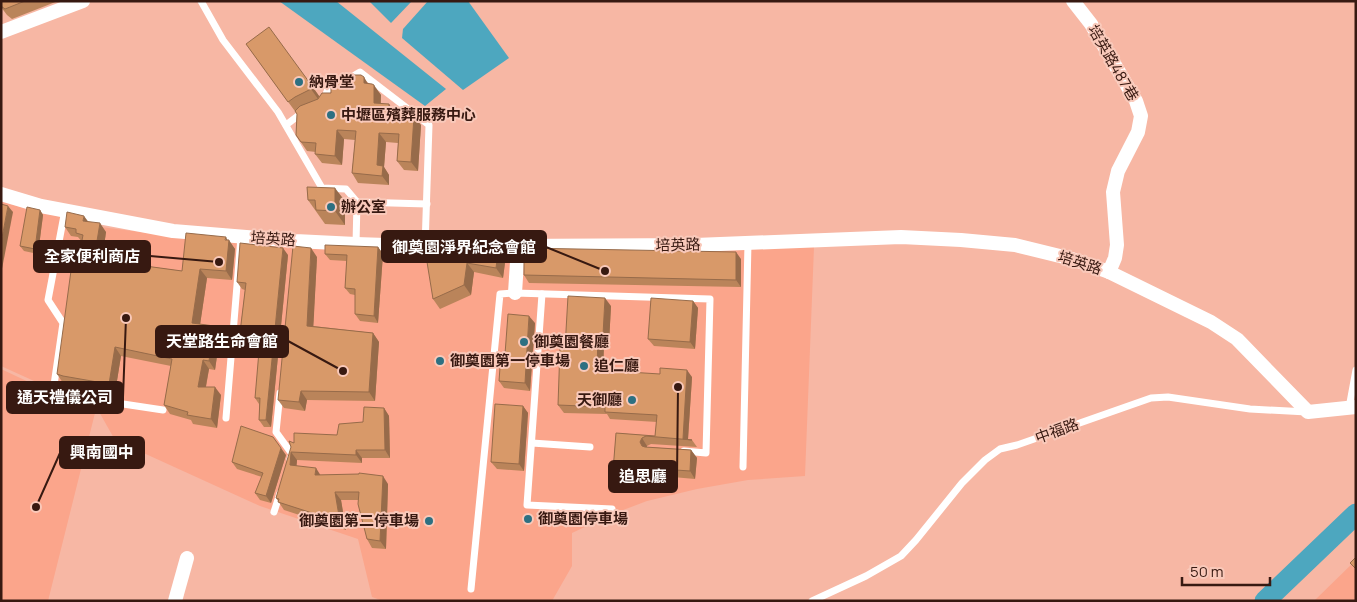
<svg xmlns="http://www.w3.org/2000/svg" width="1357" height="602" viewBox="0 0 1357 602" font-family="Manrope,'Noto Sans TC',sans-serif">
<rect width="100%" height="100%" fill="#f7b7a4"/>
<g fill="#fba58b">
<polygon points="1,202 101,227 180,237 387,250 814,247 805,476 748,480 697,489 647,501 610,515 572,533 572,566 552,601 383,601 372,597 358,539 260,506 115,440 98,410 1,366"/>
<polygon points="1,369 95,413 48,601 1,601"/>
<polygon points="1356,560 1356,601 1314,601"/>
</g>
<g fill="#4da7bf">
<polygon points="279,1 336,1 446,89 425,106"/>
<polygon points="369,1 412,1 391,23"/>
<polygon points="428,1 468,1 509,58 463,90 402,38 403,29"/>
</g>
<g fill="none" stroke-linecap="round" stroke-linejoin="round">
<polyline stroke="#4da7bf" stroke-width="21" points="1265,601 1356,514"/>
<g stroke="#fff" stroke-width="7">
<polyline points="201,1 223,40 278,112 322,188 346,189 357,202 356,244"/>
<polyline points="348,79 360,72 429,125 425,247"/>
<polyline points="323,101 328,89 339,84"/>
<polyline points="286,125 303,112"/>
<polyline points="357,202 427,204"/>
<polyline points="65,210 48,300 63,323 54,385 90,399 163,410"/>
<polyline points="542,294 527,505 612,509"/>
<polyline points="280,393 276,432 292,454 290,459"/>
<polyline points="1349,408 1356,370"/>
<polyline points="226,418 241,237"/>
<polyline points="532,443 590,447"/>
<polyline points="743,467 748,243"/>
<polyline points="274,512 280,493"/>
<polyline points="471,589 500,294 515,293 710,299 706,453 684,451"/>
<polyline points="812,601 866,576 901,556 916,540 962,483 985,460 1000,449 1017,445 1151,398 1168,397 1250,409 1307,412"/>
</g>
<g stroke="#fff" stroke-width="14">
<polyline points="1073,1 1091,24 1136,101 1141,116 1138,132 1118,171 1113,192 1117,245 1115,258 1109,272"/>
<polyline points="1,32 83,1"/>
<polyline points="1,194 41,206 173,231 295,241 356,244 445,247"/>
<polyline points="482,246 695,245 901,237 961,240 1015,245 1072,259 1109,272 1211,322 1237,339 1308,412 1356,407"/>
<polyline points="515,293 518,246"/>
<polyline points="175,601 187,558"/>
</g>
</g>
<g fill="#ba845a">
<polygon points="1,1 58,1 12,19 7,15 1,7"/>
<polygon points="246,44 312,86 319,96 368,84 381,95 381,104 395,113 421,125 418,171 404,170 397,161 398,143 386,142 384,167 389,175 389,185 358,183 352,173 355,140 344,139 342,165 322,163 315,154 316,152 307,151 296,135 297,114"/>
<polygon points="307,187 345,201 345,225 325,224 308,200"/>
<polygon points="40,210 43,215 38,254 24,251 20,246"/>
<polygon points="89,222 106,232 102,260 182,271 227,240 235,249 232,280 207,278 200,324 214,326 220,335 215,370 209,369 206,387 221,395 217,428 193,424 191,420 170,414 164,405 171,366 121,356 115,393 69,385 63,383 57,374 82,242 78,237 71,236 65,227"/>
<polygon points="428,246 506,255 503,278 474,272 471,295 440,309 433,299"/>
<polygon points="378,247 383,254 378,323 360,321 355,314 355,295 350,294 345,288 347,261 330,260 325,254"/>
<polygon points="288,255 271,427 264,427 259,420 259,404 255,398 259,358 243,356 238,349 245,290 242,289 237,282"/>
<polygon points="317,257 313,326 373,333 379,342 375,401 307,400 305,411 284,408 278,400"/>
<polygon points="741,259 741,287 529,283 524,275"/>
<polygon points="693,301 698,308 695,349 654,346 648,339"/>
<polygon points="611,306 609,343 604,342 603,371 692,377 688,439 692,440 697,447 651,444 647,446 647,447 691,450 697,458 695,479 639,474 638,492 618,490 612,483 616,433 655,436 657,422 610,419 607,414 564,413 558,405 565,348"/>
<polygon points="535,323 530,391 504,388 499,381 505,354"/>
<polygon points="523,406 528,413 524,471 497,469 491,462"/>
<polygon points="384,408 389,416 390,458 362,458 362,463 297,460 296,466 320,475 388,484 386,549 372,548 367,539 359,500 341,500 346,530 284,510 276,498 294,443 337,435 363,422"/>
<polygon points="286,455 271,503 260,500 255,493 262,477 237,469 232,462"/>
</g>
<g fill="#976b4a">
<polygon points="364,77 370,87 364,83"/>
<polygon points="374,85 381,95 380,112 374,103"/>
<polygon points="312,86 319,96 318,99 311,89"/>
<polygon points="389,104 396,114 389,112"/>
<polygon points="414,116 421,125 418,171 411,162"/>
<polygon points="337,130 344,139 342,165 335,156"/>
<polygon points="379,133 386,142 384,167 389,175 389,185 382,176 377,165"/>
<polygon points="335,188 345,201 345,225 335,211"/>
<polygon points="8,206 13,212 1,274 1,243"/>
<polygon points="40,210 43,215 38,254 35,249"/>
<polygon points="84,216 90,224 83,221"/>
<polygon points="100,223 106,232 101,267 94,259"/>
<polygon points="226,237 228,241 229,240 235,249 232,280 226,271"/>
<polygon points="499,245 506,255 503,278 496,268"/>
<polygon points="378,247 383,254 378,323 374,316"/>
<polygon points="283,248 288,255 271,427 266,420"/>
<polygon points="311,248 317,257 313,334 307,326"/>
<polygon points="736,252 741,259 741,287 736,280"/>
<polygon points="467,263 474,272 471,295 464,285"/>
<polygon points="200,269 207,278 199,332 192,323"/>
<polygon points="605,298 611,306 609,343 603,335"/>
<polygon points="693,301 698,308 695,349 690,342"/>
<polygon points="529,316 535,323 530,391 525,383"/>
<polygon points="214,326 220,335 215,370 209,361"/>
<polygon points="373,333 379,342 375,401 369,392"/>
<polygon points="598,335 604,342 603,378 597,370"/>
<polygon points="115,347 121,356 115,393 109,384"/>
<polygon points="203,360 209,369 204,396 198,387"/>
<polygon points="687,370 692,377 688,439 683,439"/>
<polygon points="215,387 221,395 217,428 211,419"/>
<polygon points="301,391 307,400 305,411 299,402"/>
<polygon points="523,406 528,413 524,471 519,464"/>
<polygon points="384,408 389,416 390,458 385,450"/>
<polygon points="642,438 647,446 646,449 642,446 640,442"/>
<polygon points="281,448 286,455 271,503 266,496"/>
<polygon points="356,450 362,458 362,463 356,455"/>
<polygon points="691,450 697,458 695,479 690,471"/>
<polygon points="291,452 297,460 296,474 290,465"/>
<polygon points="634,467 639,474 638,492 633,484"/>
<polygon points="316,468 321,476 315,475"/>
<polygon points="383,476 388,484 386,549 380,541"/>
<polygon points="335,492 341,500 346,530 340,522"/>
</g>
<g fill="#d89969" stroke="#976b4a">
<polygon points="1,1 25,1 5,9 1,6"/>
<polygon points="269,27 312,86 311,89 295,97 288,102 246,44"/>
<polygon points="343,75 361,75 364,77 364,83 372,84 374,85 374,103 389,104 389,112 412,114 414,116 411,162 397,161 399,134 379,133 377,165 383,166 382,176 352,173 356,131 337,130 335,156 315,154 316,143 301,142 296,135 297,114 295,111 300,106 318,99 322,93 331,93 331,81 343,81"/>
<polygon points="307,187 335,188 335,211 316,210 315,200 308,200"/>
<polygon points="1,204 8,206 1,243"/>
<polygon points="27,207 40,210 35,249 20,246"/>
<polygon points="67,212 84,216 83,221 100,223 94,259 182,271 186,233 226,237 225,240 229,240 226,271 200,269 192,323 214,326 209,361 203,360 198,387 215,387 211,419 187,415 188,412 164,405 172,359 115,347 109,384 63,376 57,374 73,256 79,256 83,235 76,233 76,229 65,227"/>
<polygon points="240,243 283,248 266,420 259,420 260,398 255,398 259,351 238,349 246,283 237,282"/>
<polygon points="325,245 378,247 374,316 355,314 355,289 345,288 347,255 325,254"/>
<polygon points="499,245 496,268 467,263 464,285 433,299 427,262 428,246"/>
<polygon points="293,246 311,248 307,326 373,333 369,392 301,391 299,402 278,400"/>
<polygon points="524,248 736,252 736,280 524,275"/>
<polygon points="568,296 605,298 603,335 598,335 597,370 660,374 660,368 687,370 683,439 692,440 646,436 642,438 640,442 642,446 645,447 691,450 690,471 634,467 633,484 612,483 616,433 655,436 657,415 605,412 605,407 558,405 560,347 565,348"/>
<polygon points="651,298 693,301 690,342 648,339"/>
<polygon points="508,314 529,316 525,383 499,381 501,354 505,354"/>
<polygon points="495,404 523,406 519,464 491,462"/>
<polygon points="364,407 384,408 385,450 356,450 356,455 291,452 290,465 316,468 315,475 359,474 359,473 383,476 380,541 367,539 358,504 359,492 335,492 340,522 278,502 279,499 276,498 291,447 289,441 294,443 294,433 337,435 339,424 363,422"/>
<polygon points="241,426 273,437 281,448 266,496 255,493 263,473 232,462"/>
<polygon points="1356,557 1356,569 1350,563"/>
</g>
<g fill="#2d7082" stroke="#f9c9ba" stroke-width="2">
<circle cx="299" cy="82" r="5"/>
<circle cx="331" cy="115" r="5"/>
<circle cx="331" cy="207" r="5"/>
<circle cx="524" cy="342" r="5"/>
<circle cx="440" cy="361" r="5"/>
<circle cx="584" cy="366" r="5"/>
<circle cx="632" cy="400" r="5"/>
<circle cx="528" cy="519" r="5"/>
<circle cx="429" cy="521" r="5"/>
</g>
<g text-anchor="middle" stroke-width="4" stroke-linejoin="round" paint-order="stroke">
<g font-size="15" fill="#371911" stroke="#f9c9ba">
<text transform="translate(1113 63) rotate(60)" y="5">培英路487巷</text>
<text transform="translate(273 239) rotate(4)" y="5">培英路</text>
<text transform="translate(678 245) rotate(-1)" y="5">培英路</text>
<text transform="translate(1080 263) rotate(18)" y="5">培英路</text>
<text transform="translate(1057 431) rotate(-20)" y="5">中福路</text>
</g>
<g font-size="15" font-weight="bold" fill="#371911" stroke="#f9c9ba" text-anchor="start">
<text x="309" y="87">納骨堂</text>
<text x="341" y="120">中壢區殯葬服務中心</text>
<text x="341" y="212">辦公室</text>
<text x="534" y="347">御奠園餐廳</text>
<text x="450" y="366">御奠園第一停車場</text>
<text x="594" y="371">追仁廳</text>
<text x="622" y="405" text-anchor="end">天御廳</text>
<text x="538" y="524">御奠園停車場</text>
<text x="419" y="526" text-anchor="end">御奠園第二停車場</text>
</g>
</g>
<path fill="none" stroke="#371911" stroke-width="2" d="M605 271L546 247M219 262L150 256M343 371L288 341M126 318L123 397M36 507L60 453M678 387L677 477"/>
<g fill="#371911" stroke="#f9c9ba" stroke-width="2">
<circle cx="605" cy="271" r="5"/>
<circle cx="219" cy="262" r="5"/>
<circle cx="343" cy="371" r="5"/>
<circle cx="126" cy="318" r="5"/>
<circle cx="36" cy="507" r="5"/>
<circle cx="678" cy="387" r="5"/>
</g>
<g fill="#371911" stroke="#371911" stroke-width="2">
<rect x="382" y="231" width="164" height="31" rx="5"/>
<rect x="34" y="241" width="116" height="31" rx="5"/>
<rect x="156" y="326" width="132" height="31" rx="5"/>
<rect x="7" y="382" width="116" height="31" rx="5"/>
<rect x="60" y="437" width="84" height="31" rx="5"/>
<rect x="609" y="461" width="68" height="31" rx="5"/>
</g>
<g font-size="16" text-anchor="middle" font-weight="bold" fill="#fff">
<text x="464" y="253">御奠園淨界紀念會館</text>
<text x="92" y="262">全家便利商店</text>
<text x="222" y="347">天堂路生命會館</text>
<text x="65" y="403">通天禮儀公司</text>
<text x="102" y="458">興南國中</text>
<text x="643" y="482">追思廳</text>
</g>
<rect width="1357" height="602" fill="none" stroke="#371911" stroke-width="5"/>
<path d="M1182 577v8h88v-8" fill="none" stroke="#371911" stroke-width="2.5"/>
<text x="1190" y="577" font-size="15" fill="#371911" stroke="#f9c9ba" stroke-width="4" paint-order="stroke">50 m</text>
</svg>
